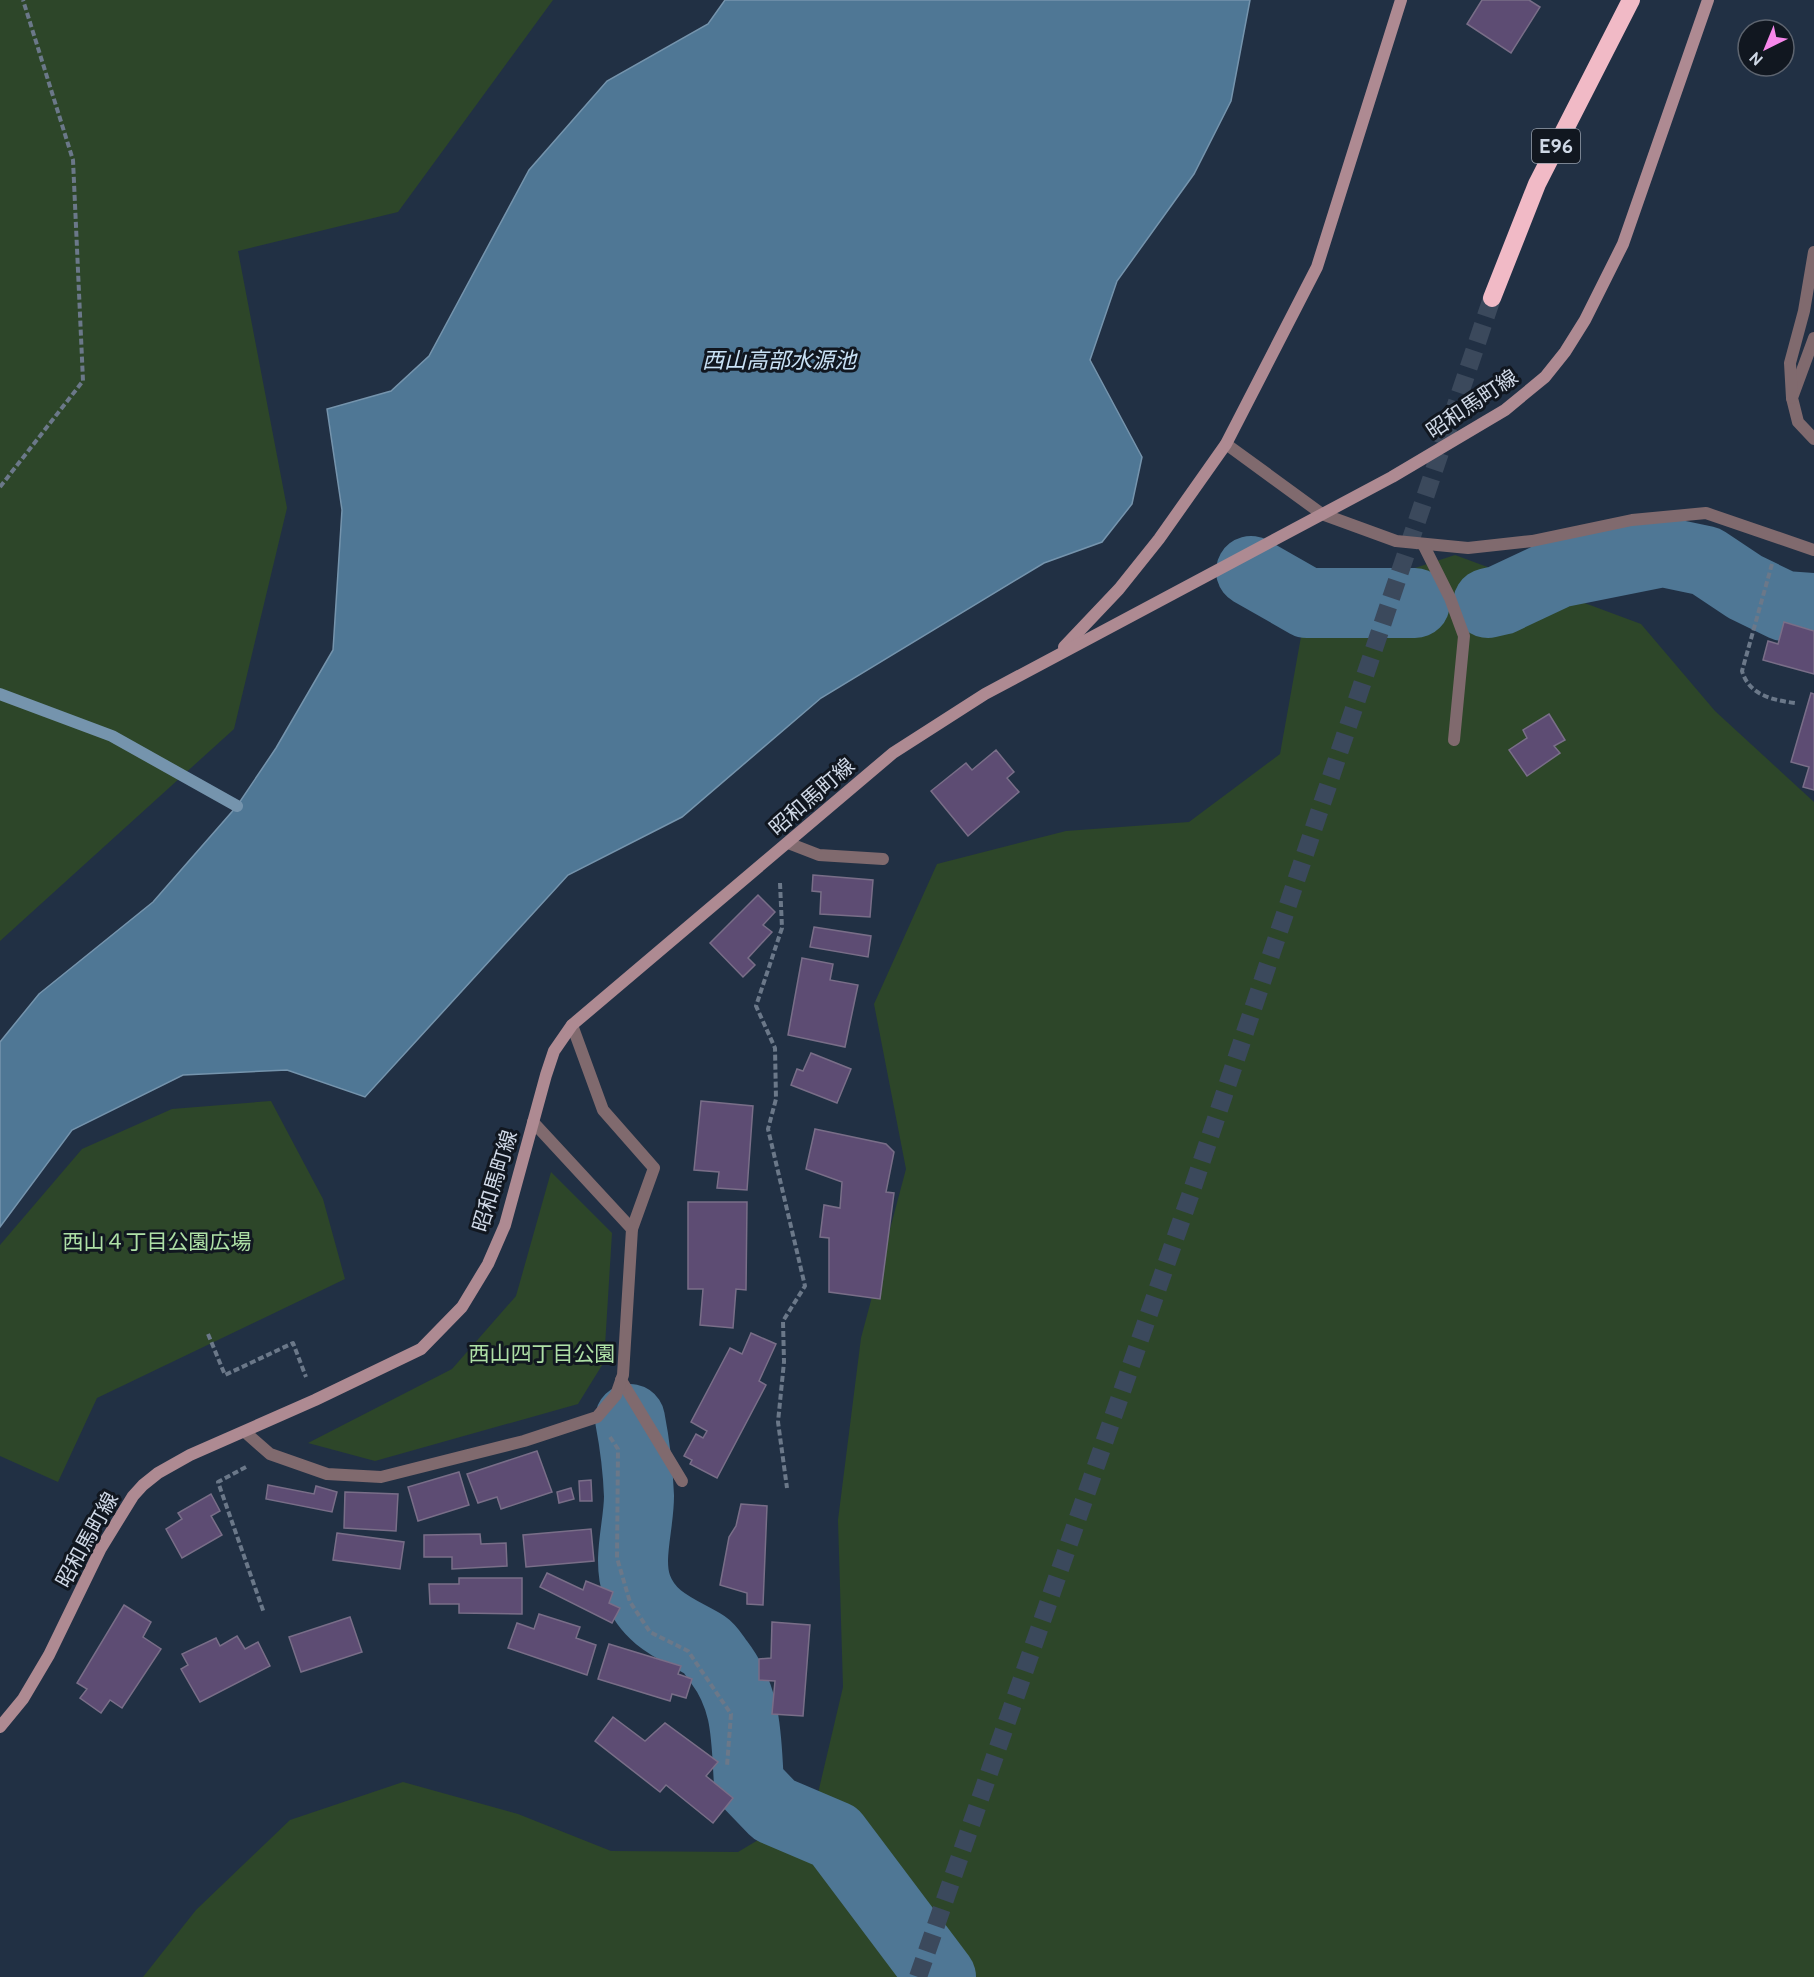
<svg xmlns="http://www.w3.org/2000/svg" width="1814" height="1977" viewBox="0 0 1814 1977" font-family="Cabin,'Noto Sans JP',sans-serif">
<rect width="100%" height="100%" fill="#213044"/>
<g fill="#2d4629">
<polygon points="0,0 553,0 398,212 238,251 287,508 234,729 0,941"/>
<polygon points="1455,555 1641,624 1715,711 1814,802 1814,1977 143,1977 196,1910 290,1820 403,1782 518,1814 611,1851 738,1852 815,1806 843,1687 838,1520 861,1338 906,1169 874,1004 937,864 1066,831 1189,822 1280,754 1307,603"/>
<polygon points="271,1101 323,1199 345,1279 97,1398 58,1482 0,1456 0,1245 82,1149 172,1109"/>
<polygon points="551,1172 612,1233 604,1362 578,1404 375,1461 308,1443 452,1369 516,1296"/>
</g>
<polygon fill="#4f7795" stroke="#7594ad" stroke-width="1.5" points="725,0 1250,0 1231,101 1194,174 1117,281 1090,360 1142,457 1132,504 1102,542 1044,563 821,698 682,817 568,875 365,1097 287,1070 183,1075 72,1130 0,1227 0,1042 39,994 153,902 237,806 276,748 333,650 342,510 327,409 391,391 429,356 529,170 607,81 708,24"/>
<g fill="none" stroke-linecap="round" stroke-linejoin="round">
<polyline stroke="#7594ad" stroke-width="12" points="0,694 112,736 237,806"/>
<g stroke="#4f7795" stroke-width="70">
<polyline points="1251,571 1307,603 1415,603"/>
<polyline points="1488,603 1501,600 1558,573 1663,552 1706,561 1745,587 1784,606 1814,608"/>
<path d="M 630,1419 C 635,1445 638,1470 639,1496 C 639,1526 627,1559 637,1587 C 649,1620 678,1629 705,1645 C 711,1649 715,1657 719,1662 C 748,1700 746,1739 749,1784 L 774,1810 L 835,1836 L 941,1977"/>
</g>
</g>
<g fill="#5d4c73" stroke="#796e88" stroke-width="1.5">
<polygon points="1482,0 1529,0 1540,7 1511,53 1467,24"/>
<polygon points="1784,622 1814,631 1814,674 1763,660 1768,641 1778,644"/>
<polygon points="1811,693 1814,694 1814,790 1803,787 1809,767 1791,762"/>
<polygon points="1549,714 1565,740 1554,746 1560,753 1527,776 1509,750 1527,738 1523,730"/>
<polygon points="996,750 1014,772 1007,778 1019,792 968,836 931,791 966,763 972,770"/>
<polygon points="813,875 873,880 870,917 820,914 821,892 812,891"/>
<polygon points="758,895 775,912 763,925 772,932 748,958 755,965 743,977 710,943"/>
<polygon points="814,927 871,936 868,957 810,947"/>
<polygon points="802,958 833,964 830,980 858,985 845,1047 788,1035"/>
<polygon points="811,1053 851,1069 837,1103 791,1085 797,1069 803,1071"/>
<polygon points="701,1101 753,1106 747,1190 717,1188 719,1172 694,1170"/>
<polygon points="815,1129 886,1144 894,1152 886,1192 894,1193 880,1299 829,1292 829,1238 820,1237 824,1205 840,1208 842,1182 806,1169"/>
<polygon points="688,1202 747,1202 746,1290 736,1289 733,1328 700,1325 703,1289 688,1289"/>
<polygon points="751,1333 776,1344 759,1381 766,1385 717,1478 690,1464 692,1460 684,1456 696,1434 703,1438 707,1431 691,1422 730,1348 742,1354"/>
<polygon points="537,1451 552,1492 501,1509 497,1497 478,1503 467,1474"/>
<polygon points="459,1472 469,1505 418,1521 408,1487"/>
<polygon points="591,1480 592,1501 580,1501 579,1481"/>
<polygon points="268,1485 314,1494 316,1486 337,1492 332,1512 266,1499"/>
<polygon points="571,1488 574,1499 559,1503 557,1492"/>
<polygon points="345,1492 398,1494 396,1531 344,1528"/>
<polygon points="211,1494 220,1511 211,1516 222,1535 182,1558 166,1529 182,1519 178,1513"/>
<polygon points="741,1504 767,1506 763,1605 747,1604 747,1593 720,1585 729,1537 736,1526"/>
<polygon points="591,1529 594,1561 526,1567 523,1535"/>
<polygon points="337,1533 404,1542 400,1569 333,1560"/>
<polygon points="480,1534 481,1544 506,1543 507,1566 452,1569 452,1557 424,1557 424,1535"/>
<polygon points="547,1573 583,1590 586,1581 613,1592 609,1603 620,1608 612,1623 540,1587"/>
<polygon points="459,1578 522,1578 522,1614 459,1613 459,1604 430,1604 429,1584 459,1584"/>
<polygon points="124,1605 151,1622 143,1637 161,1649 122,1708 110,1700 101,1713 80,1698 87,1689 77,1683"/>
<polygon points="539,1614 580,1627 576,1638 596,1645 587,1675 508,1648 517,1623 534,1629"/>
<polygon points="350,1617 362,1652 301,1672 289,1637"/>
<polygon points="772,1622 810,1625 803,1716 772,1714 775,1681 759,1680 759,1659 771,1658"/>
<polygon points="237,1636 245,1649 258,1642 270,1666 200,1702 181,1669 188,1665 182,1654 216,1638 220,1646"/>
<polygon points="609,1644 681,1666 678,1674 692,1679 686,1698 672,1694 670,1701 598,1679"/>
<polygon points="613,1717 645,1741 665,1723 718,1762 706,1776 733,1798 713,1823 666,1785 660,1792 595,1741"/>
</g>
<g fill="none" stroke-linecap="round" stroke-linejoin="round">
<polyline stroke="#3b495c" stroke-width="18" stroke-dasharray="18 9" stroke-linecap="butt" points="918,1977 1191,1193 1492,298"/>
<g stroke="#6b7889" stroke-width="4" stroke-dasharray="6 3" stroke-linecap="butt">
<polyline points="0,487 83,381 73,160 23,0"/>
<path d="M 1772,564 L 1742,671 C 1749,695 1772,700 1795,703"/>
<polyline points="780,883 782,928 756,1006 775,1048 776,1099 768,1129 805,1286 783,1321 784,1362 778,1422 787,1488"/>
<polyline points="208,1334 225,1375 293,1343 306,1377"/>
<polyline points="610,1437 618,1449 617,1558 630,1602 650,1632 688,1651 731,1714 727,1766"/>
<polyline points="246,1467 218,1482 264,1613"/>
</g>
<g stroke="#806a6e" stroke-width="12">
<polyline points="1814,338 1792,398 1798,422 1814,439"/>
<polyline points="1792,398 1790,363 1804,311 1814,252"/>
<polyline points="1226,444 1322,514 1396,541 1468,548 1532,541 1632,520 1706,513 1814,550"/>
<polyline points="1423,544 1450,598 1464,636 1454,740"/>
<polyline points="788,843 819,855 883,859"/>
<polyline points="572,1025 603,1110 654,1168 632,1229"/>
<polyline points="621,1380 682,1481"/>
<polyline points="245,1432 270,1454 327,1474 381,1477 524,1441 597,1417 616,1395 623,1375 632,1229 533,1122"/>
</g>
<g stroke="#ae8a92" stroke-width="12">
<polyline points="1064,647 1119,589 1159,539 1226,444 1317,267 1401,0"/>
<polyline points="0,1727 23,1699 49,1655 101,1548 133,1496 143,1485 158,1473 190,1455 315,1400 421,1349 462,1307 488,1264 505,1225 546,1075 554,1051 572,1025 893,753 985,694 1392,477 1505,410 1545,377 1565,352 1585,320 1623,244 1708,0"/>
</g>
<polyline stroke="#f1bac6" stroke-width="18" points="1492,298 1537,184 1631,0"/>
</g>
<g text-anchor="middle" stroke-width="6" stroke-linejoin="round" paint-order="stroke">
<rect fill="#111720" stroke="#969eab" stroke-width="1.5" x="1532" y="129" width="48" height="34" rx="4.5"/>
<g font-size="20" font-weight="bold" fill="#cfd8e6">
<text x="1556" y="153">E96</text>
</g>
<g font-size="21" fill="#cfd8e6" stroke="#111720">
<text transform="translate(1472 404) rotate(-34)" y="7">昭和馬町線</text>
<text transform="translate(812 797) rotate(-41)" y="7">昭和馬町線</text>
<text transform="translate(495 1181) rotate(-73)" y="7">昭和馬町線</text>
<text transform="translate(87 1540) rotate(-61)" y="7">昭和馬町線</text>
</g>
<g font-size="21" fill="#aee0a6" stroke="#111720">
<text x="157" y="1249">西山４丁目公園広場</text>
<text x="542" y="1361">西山四丁目公園</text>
</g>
<g font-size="22" font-style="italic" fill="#c9e2f6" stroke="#111720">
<text x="779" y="368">西山高部水源池</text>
</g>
</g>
<g transform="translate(1766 48) rotate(223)"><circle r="28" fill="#111720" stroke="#5d646f" stroke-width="1.5"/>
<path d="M0-4.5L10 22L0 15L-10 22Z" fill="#f888eb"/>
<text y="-9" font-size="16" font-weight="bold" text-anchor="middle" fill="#cfd8e6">N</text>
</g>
</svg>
